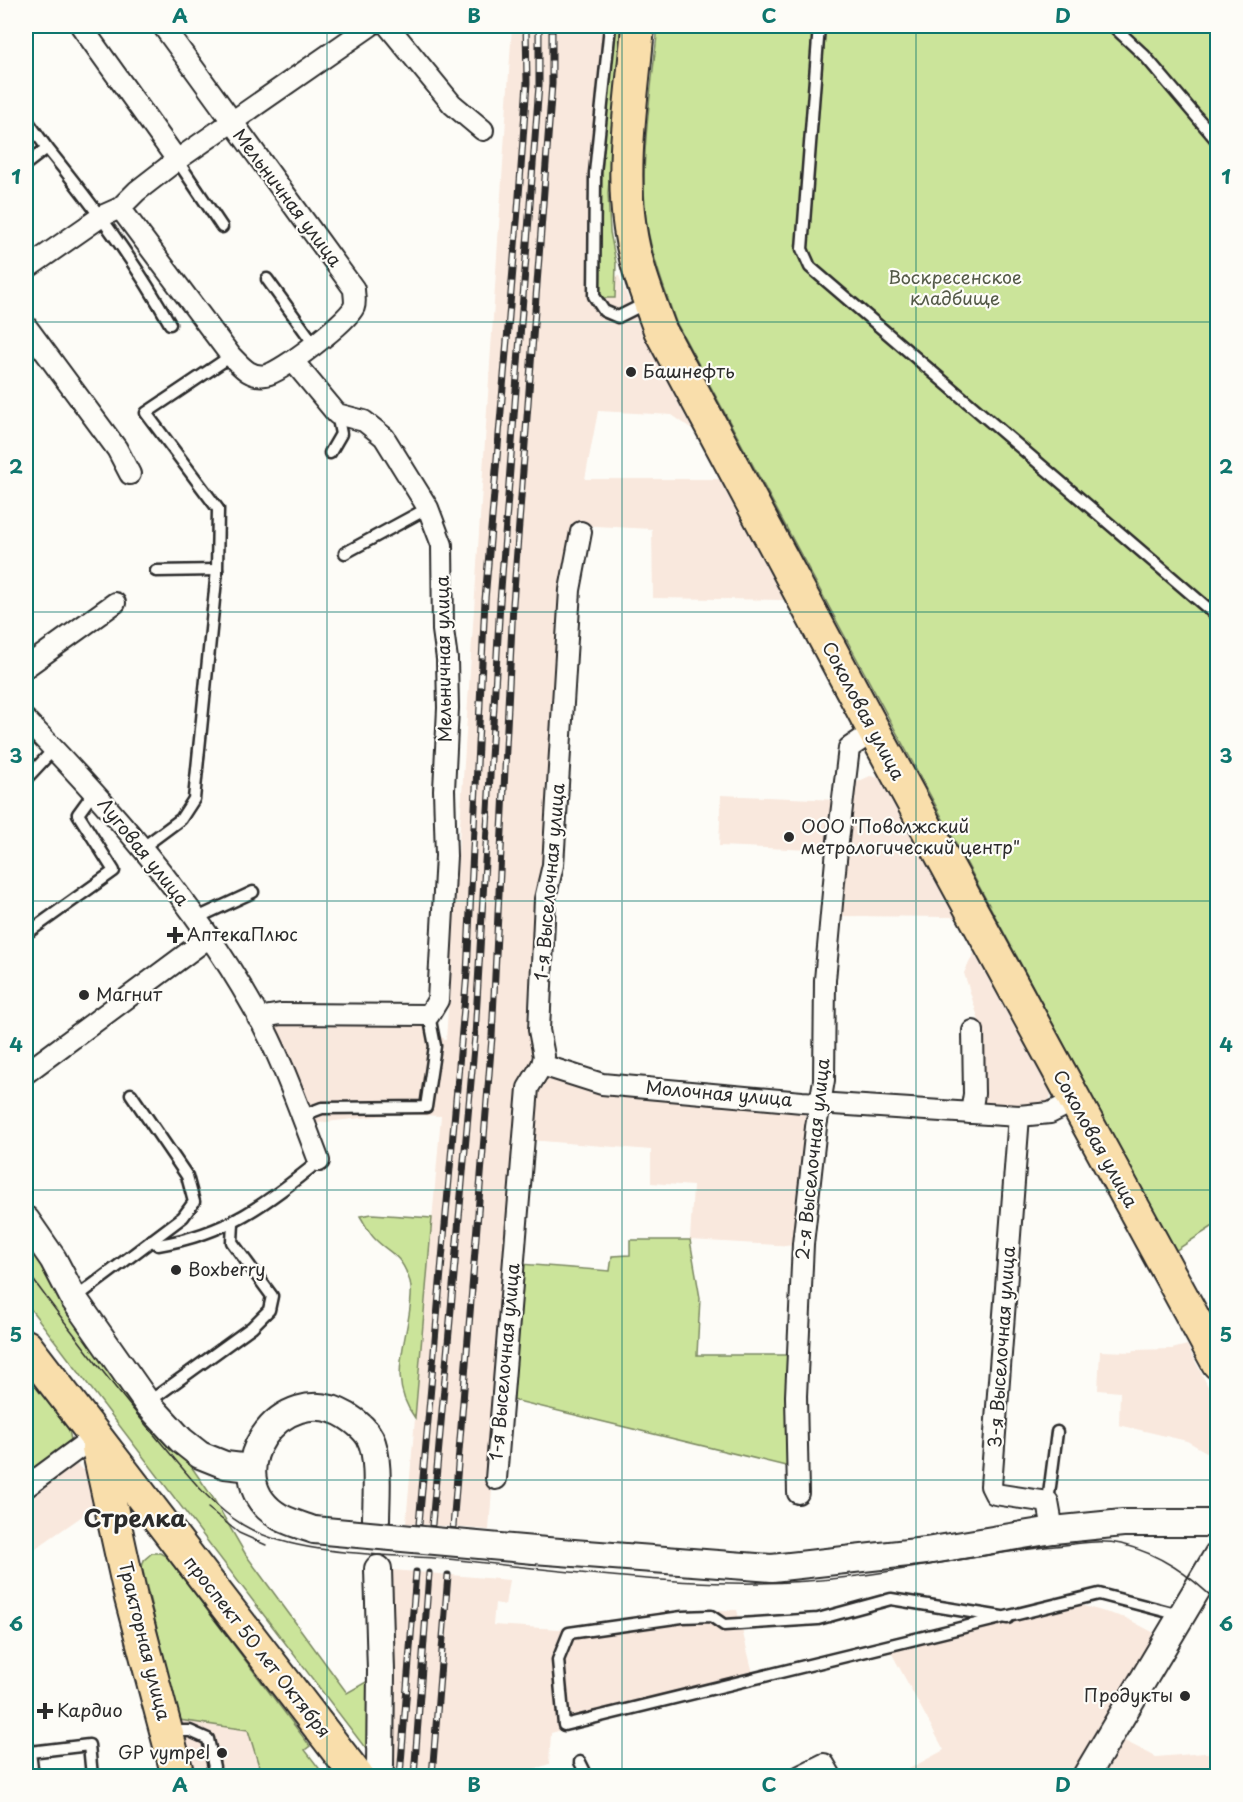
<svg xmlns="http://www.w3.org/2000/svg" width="1243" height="1802" viewBox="0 0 1243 1802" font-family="'Playpen Sans',sans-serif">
<rect width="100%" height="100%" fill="#fdfcf7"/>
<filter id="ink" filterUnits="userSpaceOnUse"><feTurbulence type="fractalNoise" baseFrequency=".0167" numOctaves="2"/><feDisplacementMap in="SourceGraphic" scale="12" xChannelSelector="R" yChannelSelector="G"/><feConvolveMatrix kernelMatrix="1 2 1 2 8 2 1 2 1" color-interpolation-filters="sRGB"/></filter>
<g filter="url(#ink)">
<g fill="#f9e8dd">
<polygon points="512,26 613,26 602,171 600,298 615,298 616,276 619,276 644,337 692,429 672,415 598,411 585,479 719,479 784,600 653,598 652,529 577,525 545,863 537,908 531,1072 800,1110 807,1117 810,1129 795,1246 690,1240 693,1186 651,1183 651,1150 518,1139 489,1530 406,1523 441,1116 398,1114 317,1123 297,1087 275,1026 281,1020 422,1024 446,1040"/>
<polygon points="870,776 879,778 955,917 837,916 848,801 855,783"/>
<polygon points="721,795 838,800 832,851 719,846"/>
<polygon points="974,953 1051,1094 1049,1103 1022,1109 977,1106 981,1027 964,973"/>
<polygon points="1187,1345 1217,1404 1217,1458 1187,1441 1119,1425 1120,1392 1098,1390 1100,1351 1132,1352 1133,1350 1172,1349"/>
<polygon points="77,1465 86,1473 94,1508 26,1555 26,1497 67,1468"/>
<polygon points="370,1568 509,1580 505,1605 495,1603 493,1625 559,1629 667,1611 737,1610 754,1677 551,1733 549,1764 515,1776 388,1776 369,1753"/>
<polygon points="1056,1598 1126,1618 1158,1635 1074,1776 896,1776 944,1750 886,1643"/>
<polygon points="179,1720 248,1730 262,1776 195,1776"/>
<polygon points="1119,1738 1156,1757 1217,1752 1217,1776 1096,1776"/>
</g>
<g fill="#cbe49a" stroke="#7b8862" stroke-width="1.5">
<polygon points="613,26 621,26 608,193 610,232 616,263 615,298 600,298 602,171"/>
<path d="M 658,26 L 1217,26 L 1218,1223 L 1175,1251 L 676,322 C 665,291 653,259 647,226 C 638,169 652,85 658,26 Z"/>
<path d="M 372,1214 L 432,1218 L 415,1418 C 388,1381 405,1349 410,1308 C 411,1297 413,1286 408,1276 C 399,1253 390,1254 375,1239 C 369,1233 365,1224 360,1216 Z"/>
<polygon points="26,1236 177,1446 213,1498 246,1555 347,1693 373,1678 369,1753 26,1303"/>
<polygon points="630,1240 690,1240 700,1298 697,1355 791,1355 790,1467 497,1396 507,1263 610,1271 612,1256 630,1255"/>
<polygon points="26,1373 69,1430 71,1440 68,1448 26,1477"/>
<polygon points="152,1553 160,1553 167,1557 310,1746 305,1750 325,1776 262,1776 248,1730 179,1720 142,1567 144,1560"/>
</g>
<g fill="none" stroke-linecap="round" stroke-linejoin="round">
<defs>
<g id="service">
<polyline points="610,26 595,173 594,296 604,311 618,317 648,302"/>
<polyline points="819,26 802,249 810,267 1218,617"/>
<polyline points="1113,26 1145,56 1218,142"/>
<polyline points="26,119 47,148"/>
<polyline points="177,160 222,227"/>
<path d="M 26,164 L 47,148 C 93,205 134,260 170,324"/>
<polyline points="267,279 314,344"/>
<polyline points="330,453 341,434 337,414"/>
<polyline points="345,553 428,508"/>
<polyline points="156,571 217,570"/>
<polyline points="26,779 54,749"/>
<polyline points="142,848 181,819 194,799 217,570 218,509 146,413 231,356"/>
<polyline points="197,918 253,892"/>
<polyline points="26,934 114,871 78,814 94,792"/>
<polyline points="301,1116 322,1108 426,1107 435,1046 429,1015"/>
<path d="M 152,1240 L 158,1245 C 227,1234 266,1204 319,1161"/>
<polyline points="74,1299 183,1217 194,1202 187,1176 131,1094"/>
<polyline points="147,1403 252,1327 269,1310 272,1296 232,1242 233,1223"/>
<polyline points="1048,1502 1057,1432"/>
<polyline points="1008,1618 891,1599 818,1619 724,1625 711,1616 682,1617 569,1633 558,1660 564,1725 1099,1594 1180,1615"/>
<polyline points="168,1731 190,1731 208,1739 214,1767 209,1776"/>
<polyline points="26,1745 30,1752 33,1776"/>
<polyline points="30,1752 89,1745 92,1776"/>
<polyline points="580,1762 587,1776"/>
</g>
<g id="minor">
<polyline points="81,26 177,160"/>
<polyline points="388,26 452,104 483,130"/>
<path d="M 120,208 L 231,356 C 241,366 250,378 266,375 C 282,372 347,322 354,307 C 356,302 354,294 354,289 L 163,26"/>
<polyline points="26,269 102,216 120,208 137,191 177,160 370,26"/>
<polyline points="26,326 117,449 130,474"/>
<polyline points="26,667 115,603"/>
<path d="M 26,720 C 110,807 192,899 252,1005 C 280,1053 299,1109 319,1161"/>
<polyline points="258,1018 281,1014 429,1015 438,1000 446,856 444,790 448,708 447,659 443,630 442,545 428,508 384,437 364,421 337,414 293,361"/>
<polyline points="542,1065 602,1084 802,1102 1019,1116 1050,1113 1074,1101"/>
<polyline points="26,1073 208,938"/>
<polyline points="971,1113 974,1094 973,1031"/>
<polyline points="1019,1116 991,1486 995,1494 1048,1502 1053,1530"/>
<polyline points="496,1479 528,1088 542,1065 544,1056 539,1030 545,899 553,865 570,590 581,532"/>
<polyline points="26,1487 95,1436"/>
<polyline points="798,1493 796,1396 803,1244 816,1127 824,1080 825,980 837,849 849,748 874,731"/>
<polyline points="800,1776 824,1764 831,1776"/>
</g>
<g id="tertiary">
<polyline points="26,1220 53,1259 74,1299 147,1403 181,1440 200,1455 225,1465 251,1468"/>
<path d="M 314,1530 C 303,1526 291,1523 280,1517 C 213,1478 280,1376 347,1416 C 355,1421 366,1430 370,1438 C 380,1457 376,1499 376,1521"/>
<polyline points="534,1550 772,1568 926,1551 1053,1530 1123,1523 1218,1523"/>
<polyline points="378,1569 381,1671 380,1766"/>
<polyline points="1086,1776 1218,1554"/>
</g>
<g id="primary">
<path d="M 638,26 C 633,92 620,162 630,229 C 635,264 648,297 660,330 L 874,731 L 1218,1363"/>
<polyline points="26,1346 357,1776"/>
<polyline points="98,1448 131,1598 178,1776"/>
</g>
</defs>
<use href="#service" stroke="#2b2b2b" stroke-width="15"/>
<use href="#minor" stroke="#2b2b2b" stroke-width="24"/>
<use href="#tertiary" stroke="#2b2b2b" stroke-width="30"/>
<use href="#primary" stroke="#2b2b2b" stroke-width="36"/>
<use href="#service" stroke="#fdfcf7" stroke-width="10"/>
<use href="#minor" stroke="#fdfcf7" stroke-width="20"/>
<use href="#tertiary" stroke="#fdfcf7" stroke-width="26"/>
<use href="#primary" stroke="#f9deab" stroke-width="32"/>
<g stroke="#2b2b2b" stroke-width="1.5">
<path d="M 26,1270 C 70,1330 114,1388 162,1444 C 187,1473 210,1505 243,1525 C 294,1556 386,1554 447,1559 C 579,1572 716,1594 849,1577 C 917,1569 985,1553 1055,1546 C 1076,1544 1100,1539 1121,1544 C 1160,1554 1190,1575 1218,1603"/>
<polyline points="208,1508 239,1533 266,1545"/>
</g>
<defs>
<g id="rail">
<polyline points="419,1524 467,973 485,600 518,210 527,83 526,26"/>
<polyline points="432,1525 475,1036 500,602 539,85 539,26"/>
<polyline points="453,1527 492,1037 513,604 552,84 552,26"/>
<polyline points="400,1776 416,1572"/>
<polyline points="414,1776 429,1573"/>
<polyline points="432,1776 448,1575"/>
</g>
</defs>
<use href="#rail" stroke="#2b2b2b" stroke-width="7"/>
<use href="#rail" stroke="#fdfcf7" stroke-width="4.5" stroke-dasharray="14" stroke-linecap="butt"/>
<defs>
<polyline id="tertiary-bridge" points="314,1530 534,1550"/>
</defs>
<use href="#tertiary-bridge" stroke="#2b2b2b" stroke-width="30" stroke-linecap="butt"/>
<use href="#tertiary-bridge" stroke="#fdfcf7" stroke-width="26"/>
</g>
</g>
<path fill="none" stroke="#0f766e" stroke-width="1.5" stroke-opacity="0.55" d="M 327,26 L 327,1776M 622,26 L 622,1776M 916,26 L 916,1776M 26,322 L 1218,322M 26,612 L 1218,612M 26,901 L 1218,901M 26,1190 L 1218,1190M 26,1480 L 1218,1480"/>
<g fill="#2b2b2b" stroke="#fdfcf7" stroke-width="2">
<circle cx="631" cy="372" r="6"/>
<circle cx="789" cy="837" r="6"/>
<path d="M172 926h6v6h6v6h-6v6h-6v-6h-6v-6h6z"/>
<circle cx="84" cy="995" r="6"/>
<circle cx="176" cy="1270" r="6"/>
<circle cx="1185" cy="1696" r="6"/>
<path d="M42 1702h6v6h6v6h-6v6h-6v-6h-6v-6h6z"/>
<circle cx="222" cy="1753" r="6"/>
</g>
<g text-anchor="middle" stroke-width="4.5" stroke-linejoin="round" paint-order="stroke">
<g font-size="18" fill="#2b2b2b" stroke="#fdfcf7">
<text transform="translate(287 198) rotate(53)" y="6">Мельничная улица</text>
<text transform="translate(444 659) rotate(-91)" y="6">Мельничная улица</text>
<text transform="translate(863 711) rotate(62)" y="6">Соколовая улица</text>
<text transform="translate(143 852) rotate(51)" y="6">Луговая улица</text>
<text transform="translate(550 882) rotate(-85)" y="6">1-я Выселочная улица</text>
<text transform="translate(719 1094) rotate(5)" y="6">Молочная улица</text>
<text transform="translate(1095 1139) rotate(61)" y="6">Соколовая улица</text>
<text transform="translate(813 1159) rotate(-84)" y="6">2-я Выселочная улица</text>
<text transform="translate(1002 1347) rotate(-86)" y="6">3-я Выселочная улица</text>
<text transform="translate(505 1362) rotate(-85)" y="6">1-я Выселочная улица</text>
<text transform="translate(144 1641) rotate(76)" y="6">Тракторная улица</text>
<text transform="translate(257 1647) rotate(52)" y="6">проспект 50 лет Октября</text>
</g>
<g font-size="18" fill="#535947" stroke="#fdfcf7">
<text x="955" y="284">Воскресенское<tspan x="955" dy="21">кладбище</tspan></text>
</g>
<g font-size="18" fill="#2b2b2b" stroke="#fdfcf7" text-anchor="start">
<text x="643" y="378">Башнефть</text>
<text x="801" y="833">ООО "Поволжский<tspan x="801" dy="21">метрологический центр"</tspan></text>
<text x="187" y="941">АптекаПлюс</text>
<text x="96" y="1001">Магнит</text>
<text x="188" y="1276">Boxberry</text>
<text x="1173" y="1702" text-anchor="end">Продукты</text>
<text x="57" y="1717">Кардио</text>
<text x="210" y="1759" text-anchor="end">GP vympel</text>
</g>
<g font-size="24" font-weight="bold" fill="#2b2b2b" stroke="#fdfcf7">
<text x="135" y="1527">Стрелка</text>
</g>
</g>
<rect width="1243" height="1802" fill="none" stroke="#fdfcf7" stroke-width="66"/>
<rect x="33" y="33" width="1177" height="1736" fill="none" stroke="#0f766e" stroke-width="2"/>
<g font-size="20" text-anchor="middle" font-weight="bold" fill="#0f766e">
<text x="180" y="23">A</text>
<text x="474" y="23">B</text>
<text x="769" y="23">C</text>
<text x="1063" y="23">D</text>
<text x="16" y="184">1</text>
<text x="1226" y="184">1</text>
<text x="16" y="474">2</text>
<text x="1226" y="474">2</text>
<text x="16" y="763">3</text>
<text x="1226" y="763">3</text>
<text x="16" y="1052">4</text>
<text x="1226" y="1052">4</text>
<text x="16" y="1342">5</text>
<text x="1226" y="1342">5</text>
<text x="16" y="1631">6</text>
<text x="1226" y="1631">6</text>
<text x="180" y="1792">A</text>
<text x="474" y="1792">B</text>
<text x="769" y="1792">C</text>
<text x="1063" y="1792">D</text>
</g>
</svg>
